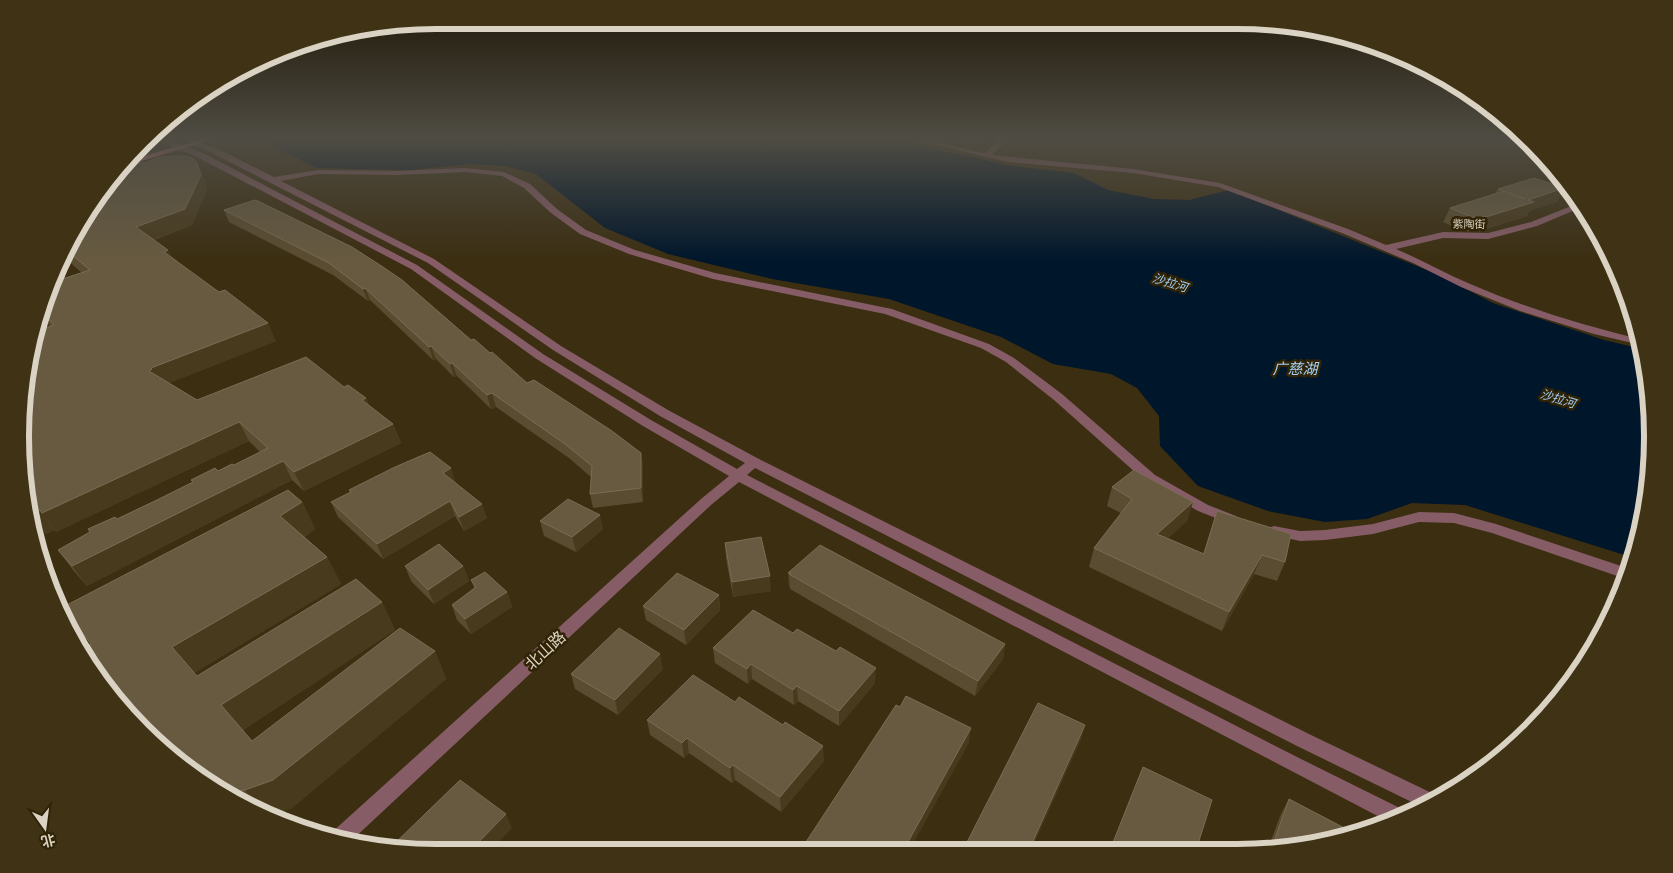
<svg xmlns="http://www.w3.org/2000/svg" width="1673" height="873" viewBox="0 0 1673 873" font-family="Figtree,'Noto Sans SC',sans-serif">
<rect width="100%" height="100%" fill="#3b2e11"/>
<polygon fill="#00162b" points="290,139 899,139 920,146 1013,166 1074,173 1108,190 1154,199 1189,200 1229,190 1434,273 1493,303 1604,340 1642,349 1649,382 1652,464 1639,545 1634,558 1465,505 1412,503 1367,519 1325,522 1268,511 1198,486 1160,446 1159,416 1137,388 1111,374 1053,364 1001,337 889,299 772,279 668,254 605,228 536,174 505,166 470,164 411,170 317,168 270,145"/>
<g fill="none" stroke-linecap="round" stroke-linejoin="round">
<g fill="#865c67" fill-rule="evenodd">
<polygon points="155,139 165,139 203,153 417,265 543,354 651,420 737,469 745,463 660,416 553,350 428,263 212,153 180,139 190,139 218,149 274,177 318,170 398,171 465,168 504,172 530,184 557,209 586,230 635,250 715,273 892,309 989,344 1014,358 1062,394 1155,475 1208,505 1236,516 1238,519 1236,522 1226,522 1198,511 1145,481 1054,400 1006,362 981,348 885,314 713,279 629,254 580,234 551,213 524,188 502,176 465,172 398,175 318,174 281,181 434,259 561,346 668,410 759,459 1309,734 1438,796 1439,798 1422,807 1297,746 755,468 747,475 1299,758 1408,812 1409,814 1391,823 739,482 711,505 350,842 329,839 331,833 701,499 729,476 643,426 535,358 411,269 197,157"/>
<path d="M 911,139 L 923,139 L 984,153 L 1000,139 L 1008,139 L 992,155 L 1133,169 L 1220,183 L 1348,229 L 1386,245 L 1443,232 L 1488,233 L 1531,222 L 1579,203 L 1582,207 L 1537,226 L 1488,239 L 1443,238 L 1396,249 C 1420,259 1444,273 1468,283 C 1523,307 1581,325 1639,339 L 1641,345 L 1594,334 L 1520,311 L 1461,287 L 1413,263 L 1342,233 L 1218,187 L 1133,173 L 1008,162 Z"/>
<polygon points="1419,512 1454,513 1496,524 1630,569 1626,579 1492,533 1454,523 1419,522 1373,534 1325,540 1300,541 1269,534 1267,531 1269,528 1274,526 1300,531 1325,530 1373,524"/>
</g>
<g fill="#db869d" fill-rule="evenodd">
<polygon points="152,139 165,139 148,144"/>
<polygon points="204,139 215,139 128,165 133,159"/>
</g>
</g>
<g fill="#5a4c30">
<polygon points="957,139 982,139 976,144"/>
<polygon points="145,163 204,178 207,190 192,225 154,240 172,257 276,341 169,383 197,400 344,387 366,398 369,405 393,424 401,443 304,491 292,480 87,586 73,570 58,550 117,519 193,483 191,480 234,465 260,452 249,441 56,532 54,530 46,534 29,514 21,464 50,326 40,316 56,281 82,273 66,259 90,205"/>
<polygon points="1564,188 1557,202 1529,211 1527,216 1480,231 1465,231 1443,222 1450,208 1495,194 1498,189"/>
<polygon points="255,200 471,340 527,383 641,453 643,467 643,502 593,508 590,494 591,477 569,458 496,407 491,409 457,376 454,377 436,359 433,360 370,300 368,301 333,275 229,222 224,210"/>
<polygon points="456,483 487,518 464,531 455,516 383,559 338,517 331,502 350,492 349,490"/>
<polygon points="1112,487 1193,502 1187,521 1168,538 1203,554 1217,511 1285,562 1277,581 1254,574 1222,631 1089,567 1094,548 1121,513 1107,506"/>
<polygon points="302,502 315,529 304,537 327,557 341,584 194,673 197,676 382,602 395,630 243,730 252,741 435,651 446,679 292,808 269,816 252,810 164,746 91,644"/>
<polygon points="540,521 603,529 576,552 544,536"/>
<polygon points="725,543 771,591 733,597 726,558"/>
<polygon points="405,566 463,566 469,581 434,604 411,581"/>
<polygon points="788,573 1005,644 1003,659 975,696 790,589 790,588 789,588"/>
<polygon points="471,580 507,592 512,607 471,634 457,620 452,605 474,588"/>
<polygon points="719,595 720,610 686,645 646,620 643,606"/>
<polygon points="713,648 875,683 839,726 798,701 794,705 752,679 748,684 715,663"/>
<polygon points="663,669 618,715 575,689 571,674"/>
<polygon points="735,702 824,761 781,812 735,780 732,783 689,753 684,758 650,735 647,720"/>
<polygon points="1289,799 1354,833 1291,849 1268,849 1281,814"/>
</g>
<g fill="#483a1d">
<polygon points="977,139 982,139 976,144"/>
<polygon points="197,163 204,178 207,190 192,225 144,243 136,227"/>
<polygon points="1564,188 1557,202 1529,211 1527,216 1480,231 1486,217 1528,200"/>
<polygon points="168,250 177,267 164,252"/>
<polygon points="365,288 370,300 368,301 363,289"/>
<polygon points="268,323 276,341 162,386 149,371 151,368"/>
<polygon points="431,346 436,359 433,360 429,347"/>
<polygon points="452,363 457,376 454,377 450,364"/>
<polygon points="492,393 496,407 491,409 487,395"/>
<polygon points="366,398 373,417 362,400"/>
<polygon points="239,422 249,441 56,532 42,513"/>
<polygon points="393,424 401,443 304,491 294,472"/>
<polygon points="641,453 643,467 643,502 641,488"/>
<polygon points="283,461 292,480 87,586 72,566"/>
<polygon points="451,468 456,483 448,487 443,473"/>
<polygon points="450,501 455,516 383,559 377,544"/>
<polygon points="302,502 315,529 294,543 280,516"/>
<polygon points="1193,502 1187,521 1152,553 1157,534"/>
<polygon points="482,504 487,518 464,531 459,517"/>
<polygon points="40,510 54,530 46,534 31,514"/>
<polygon points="600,515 603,529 576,552 572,537"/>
<polygon points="1262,555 1254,574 1222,631 1229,612"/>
<polygon points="327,557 341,584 191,675 172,647"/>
<polygon points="463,566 469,581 434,604 428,590"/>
<polygon points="788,573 791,573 789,574 790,588 789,588"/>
<polygon points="770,576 771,591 733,597 732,582"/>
<polygon points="507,592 512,607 471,634 465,619"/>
<polygon points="719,595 720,610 686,645 684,630"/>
<polygon points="382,602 395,630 240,732 221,705"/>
<polygon points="1005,644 1003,659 975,696 978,681"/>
<polygon points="435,651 446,679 292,808 269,816 262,814 245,790"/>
<polygon points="660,654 663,669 618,715 615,700"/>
<polygon points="751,664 752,679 748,684 747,669"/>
<polygon points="876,668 875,683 839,726 839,711"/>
<polygon points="797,686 798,701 794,705 793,690"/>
<polygon points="1085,725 1081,740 1031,850 1029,850"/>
<polygon points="971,728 969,743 909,851 903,851"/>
<polygon points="687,738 689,753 684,758 682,743"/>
<polygon points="823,746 824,761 781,812 780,797"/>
<polygon points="733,765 735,780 732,783 730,768"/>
<polygon points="506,814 512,828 490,852 469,852"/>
</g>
<g fill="#675a40" stroke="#796d54">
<polygon points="185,156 193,158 197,163 201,175 185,209 136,227 168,250 164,252 219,292 225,290 268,323 151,368 152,369 149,371 197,400 306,357 344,387 348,385 366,398 362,400 393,424 294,472 283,461 72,566 58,550 90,532 88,529 115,517 117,519 159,499 193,482 191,480 215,468 218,471 232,464 234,465 268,448 239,422 42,513 40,510 31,514 29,511 21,464 34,332 54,325 42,312 56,281 90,270 69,252 90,205 127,166 142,162 145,163 159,157"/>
<polygon points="1534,178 1564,188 1528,200 1534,202 1486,217 1472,217 1450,208 1504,191 1525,199 1498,189"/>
<polygon points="255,200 260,202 352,247 383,267 402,280 471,340 474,339 490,353 492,352 527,383 534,380 612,431 641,453 641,488 590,494 592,466 565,444 492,393 487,395 452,363 450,364 431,346 429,347 365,288 363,289 329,263 224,210"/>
<polygon points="430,452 451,468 443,473 482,504 459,517 450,501 377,544 331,502 351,492 349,490 395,467"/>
<polygon points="1134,470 1193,502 1157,534 1204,554 1217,511 1291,534 1285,562 1262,555 1229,612 1094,548 1132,499 1112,487"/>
<polygon points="288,490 302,502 280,516 327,557 172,647 197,676 356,579 382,602 221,705 252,741 400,628 435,651 273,780 245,790 228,792 164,746 87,646 91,644 63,607"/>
<polygon points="568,499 600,515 572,537 540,521"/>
<polygon points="761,537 770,576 732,582 725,543"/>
<polygon points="439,544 463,566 428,590 405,566"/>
<polygon points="820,545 1005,644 978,681 789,574 791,573 788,573"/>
<polygon points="485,572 507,592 465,619 452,605 476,587 471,580"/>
<polygon points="677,573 719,595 684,630 643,606"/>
<polygon points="753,610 793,633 797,629 836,651 840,647 876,668 839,711 797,686 793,690 751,664 747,669 713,648"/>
<polygon points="619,628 660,654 615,700 571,674"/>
<polygon points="693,675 735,702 739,697 783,725 785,722 823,746 780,797 733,765 730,768 687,738 682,743 647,720"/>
<polygon points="906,696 971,728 903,851 800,851 896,705 900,707"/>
<polygon points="1038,703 1085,725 1029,850 963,850"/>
<polygon points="1143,767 1212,800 1196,850 1110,850"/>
<polygon points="460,780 506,814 469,852 410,852 389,849"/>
<polygon points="1289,799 1354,833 1293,849 1275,839"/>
</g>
<linearGradient id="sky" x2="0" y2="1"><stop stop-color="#201909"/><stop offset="0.53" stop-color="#4f4c43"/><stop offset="1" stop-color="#4f4c43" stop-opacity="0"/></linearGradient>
<rect width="1673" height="261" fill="url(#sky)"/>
<g text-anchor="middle" stroke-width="5" stroke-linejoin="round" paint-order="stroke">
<g font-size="11" fill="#dad2c2" stroke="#312406">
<text transform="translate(1469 224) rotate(1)" y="4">紫陶街</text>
</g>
<g font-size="12" font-style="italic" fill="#a3d3fd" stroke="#312406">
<text transform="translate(1170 283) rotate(17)" y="4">沙拉河</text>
<text transform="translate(1558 399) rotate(17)" y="4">沙拉河</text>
</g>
<g font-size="15" font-style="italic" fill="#a3d3fd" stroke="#312406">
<text x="1295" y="374">广慈湖</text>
</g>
<g font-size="16" fill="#dad2c2" stroke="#312406">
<text transform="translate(545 650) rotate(-43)" y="6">北山路</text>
</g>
</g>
<path d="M0 0H1673V873H0ZM436 29H1237A407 407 0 0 1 1644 436V437A407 407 0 0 1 1237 844H436A407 407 0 0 1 29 437V436A407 407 0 0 1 436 29Z" fill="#3f3215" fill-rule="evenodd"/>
<path fill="none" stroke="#dad2c2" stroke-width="6" d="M436 29H1237A407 407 0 0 1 1644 436V437A407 407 0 0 1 1237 844H436A407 407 0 0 1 29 437V436A407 407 0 0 1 436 29Z"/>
<g transform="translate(45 828) rotate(166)" stroke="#312406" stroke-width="4" paint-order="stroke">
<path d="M0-4L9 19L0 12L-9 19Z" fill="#dad2c2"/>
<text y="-8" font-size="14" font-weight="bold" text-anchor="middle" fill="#dad2c2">北</text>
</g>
</svg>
